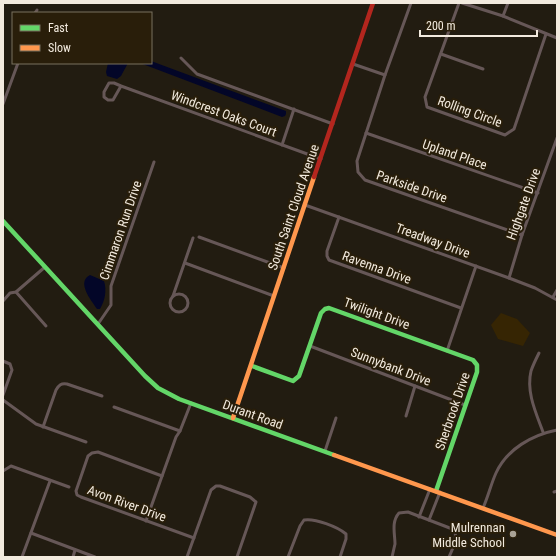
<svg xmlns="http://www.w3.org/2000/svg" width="560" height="560" viewBox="0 0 560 560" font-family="'Roboto Condensed',sans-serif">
<rect width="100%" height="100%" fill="#221c11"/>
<polygon fill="#362503" points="501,313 517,319 530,333 523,346 498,339 491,325"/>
<g fill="#030628">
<polygon points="151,61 286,111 286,114 285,116 282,117 140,63 151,63"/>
<polygon points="108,63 128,63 121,76 117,79 107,76 106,72"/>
<path d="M 90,275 L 104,281 C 107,290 105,301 100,309 L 97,309 C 91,300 76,282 90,275 Z"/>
</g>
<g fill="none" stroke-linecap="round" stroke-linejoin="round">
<g stroke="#665757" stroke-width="3">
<polyline points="411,3 385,75 357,161 358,172 365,180 522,235"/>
<polyline points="459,3 425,97 427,107 505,135 514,129 546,34"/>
<polyline points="462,3 503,16 557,38"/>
<polyline points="35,13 37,10"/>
<polyline points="503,16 508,3"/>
<polyline points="441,54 483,69"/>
<polyline points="181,58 197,74 333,124"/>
<polyline points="353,64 385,75"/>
<polyline points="121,86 114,83 109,83 104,92 104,97 108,100 113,100 121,86 321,159"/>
<polyline points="3,104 18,63"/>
<polyline points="366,133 538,193"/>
<polyline points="282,145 294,109"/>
<polyline points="305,205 509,278 535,288 557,300"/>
<polyline points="339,217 327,251 327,256 329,260 461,308"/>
<polyline points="199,237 284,268"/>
<polyline points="185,263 274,296"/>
<polyline points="509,278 522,235 557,138"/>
<polyline points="16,292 46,326"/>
<circle cx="179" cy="303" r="9"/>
<polyline points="173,296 193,238"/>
<polyline points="553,297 557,290"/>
<polyline points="3,301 10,293 16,292 45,267"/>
<polyline points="98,324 111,305 111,286 154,162"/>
<polyline points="310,346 465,405"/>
<polyline points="447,351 476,266"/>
<path d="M 539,353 C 536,359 533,365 531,371 C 526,392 536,413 543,432"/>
<polyline points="3,361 10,364 12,370 3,395"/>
<polyline points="3,400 36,424 86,442"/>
<polyline points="114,407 180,431"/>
<polyline points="406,416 415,386"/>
<path d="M 43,427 L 56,390 C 59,385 61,383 67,384 L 102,396"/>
<polyline points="325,451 336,418"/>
<polyline points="3,471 11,466 69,487"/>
<polyline points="162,476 98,452 92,453 88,456 76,491 77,495 81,497 194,538"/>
<polyline points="554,492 557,491"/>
<path d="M 483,508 C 488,497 491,484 496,473 C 507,449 532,435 557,430"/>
<polyline points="419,517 430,489"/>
<polyline points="429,520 440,492"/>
<polyline points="146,521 176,437 180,431 191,403"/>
<polyline points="31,533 95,557"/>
<polyline points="22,557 50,481"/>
<polyline points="73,557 75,550"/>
<polyline points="187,557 211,490 216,486 220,486 250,497 256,502 237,557"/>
<path d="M 288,557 L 300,526 L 304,520 C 315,518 338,527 346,534 L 346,539 L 340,557"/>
<path d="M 392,557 C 393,553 394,548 395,544 C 395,534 391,522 399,513 L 408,512 L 455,530 C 457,540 453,548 449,557"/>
</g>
<g stroke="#63d668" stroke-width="4.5">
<polyline points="3,221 145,376 158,388 179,399 334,455"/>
<polyline points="252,366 293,381 299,376 321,313 325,309 329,308 473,360 477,365 477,372 436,491"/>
</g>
<g stroke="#ff974d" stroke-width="4.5">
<polyline points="233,418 314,177"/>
<polyline points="334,455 557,535"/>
</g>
<polyline stroke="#b3261e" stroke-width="4.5" points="314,177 373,3"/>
</g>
<circle fill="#a9a296" stroke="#291e0a" stroke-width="1.5" cx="513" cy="534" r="4"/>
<g text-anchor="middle" stroke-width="4" stroke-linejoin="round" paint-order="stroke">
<g font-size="13" fill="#f2eade" stroke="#291e0a">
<text transform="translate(470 111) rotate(20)" y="5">Rolling Circle</text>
<text transform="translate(224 113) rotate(20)" y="5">Windcrest Oaks Court</text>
<text transform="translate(455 154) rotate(19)" y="5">Upland Place</text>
<text transform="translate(412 186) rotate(19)" y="5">Parkside Drive</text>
<text transform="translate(523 204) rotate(-70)" y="5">Highgate Drive</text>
<text transform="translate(293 207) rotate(-71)" y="5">South Saint Cloud Avenue</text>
<text transform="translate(120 230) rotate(-71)" y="5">Cimmaron Run Drive</text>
<text transform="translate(433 240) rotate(20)" y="5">Treadway Drive</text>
<text transform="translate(377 267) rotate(20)" y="5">Ravenna Drive</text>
<text transform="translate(377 313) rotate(20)" y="5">Twilight Drive</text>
<text transform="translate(391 366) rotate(21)" y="5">Sunnybank Drive</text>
<text transform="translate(452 411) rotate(-71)" y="5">Sherbrook Drive</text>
<text transform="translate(253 414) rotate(20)" y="5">Durant Road</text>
<text transform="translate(127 503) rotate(20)" y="5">Avon River Drive</text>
</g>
<g font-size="13" fill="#f2eade" stroke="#291e0a" text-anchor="end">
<text x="505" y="532">Mulrennan<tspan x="505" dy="15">Middle School</tspan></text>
</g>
</g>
<rect width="560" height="560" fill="none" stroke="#f2eade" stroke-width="8"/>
<rect x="12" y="12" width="140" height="52" fill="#291e0a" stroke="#79705f"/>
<rect x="20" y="25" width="20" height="6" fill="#63d668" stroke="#79705f"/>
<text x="48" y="32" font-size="12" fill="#f2eade">Fast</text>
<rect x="20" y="45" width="20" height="6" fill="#ff974d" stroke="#79705f"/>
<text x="48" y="52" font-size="12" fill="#f2eade">Slow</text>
<path d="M420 30v6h117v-6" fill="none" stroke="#f2eade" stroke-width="2"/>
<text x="426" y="30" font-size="12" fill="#f2eade" stroke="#291e0a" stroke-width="3" paint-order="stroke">200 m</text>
</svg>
